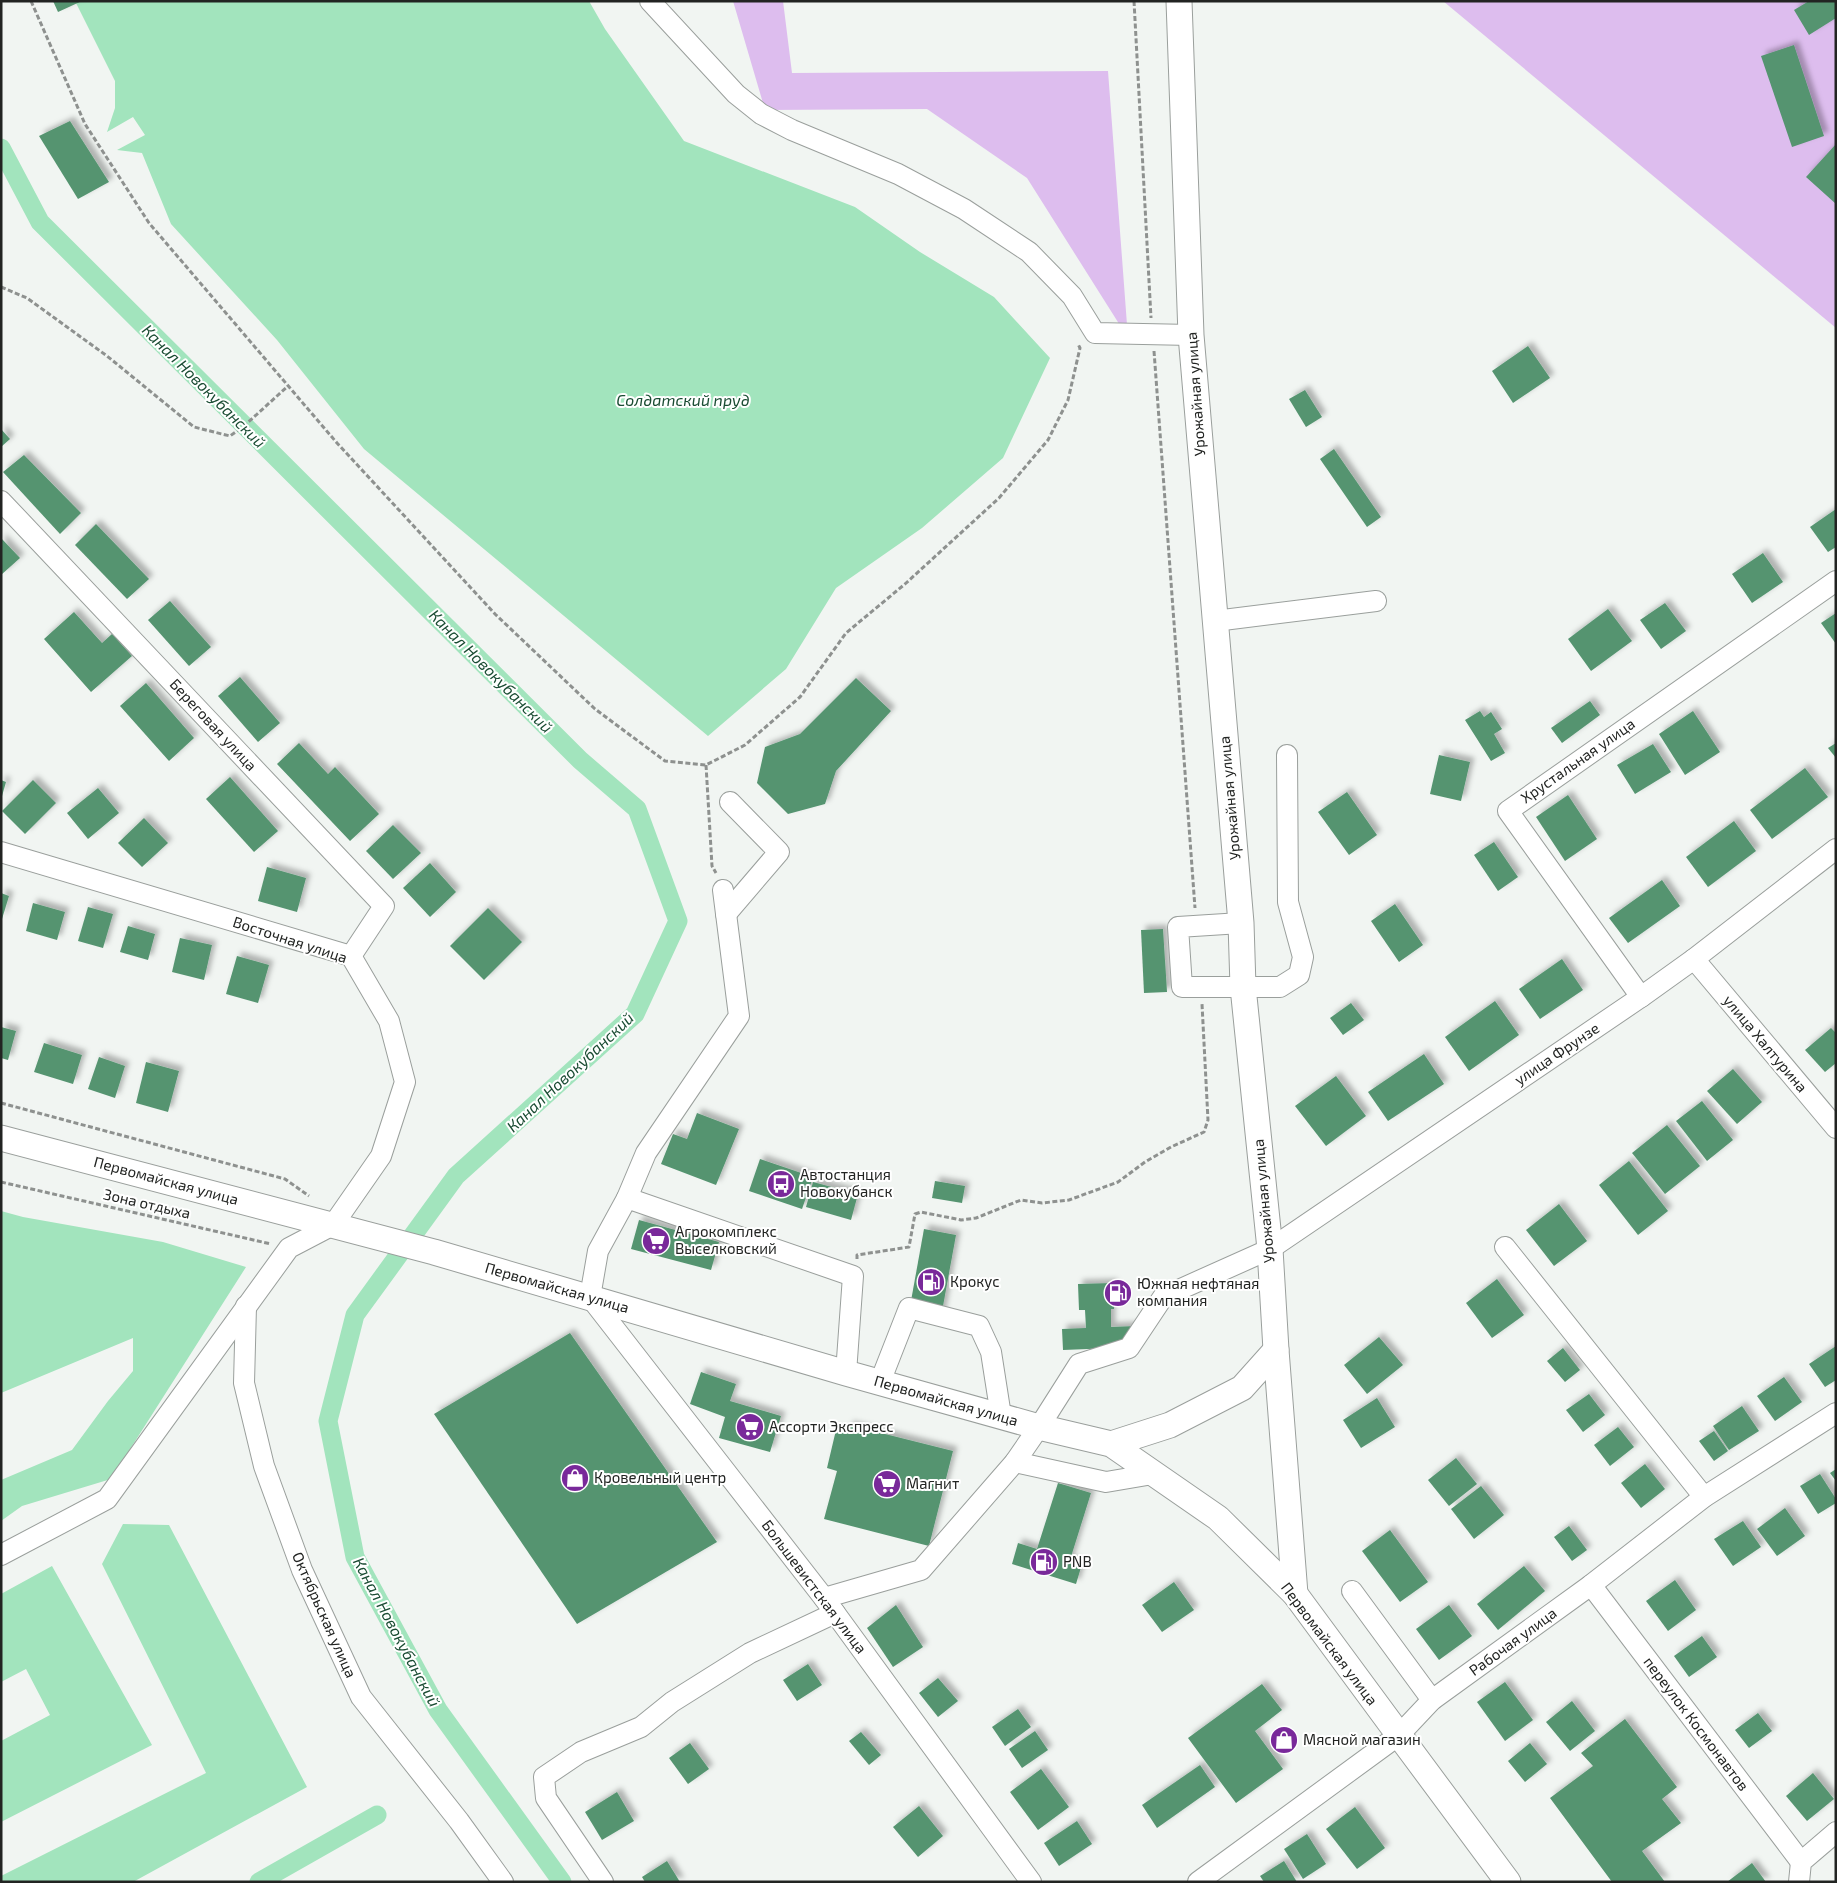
<svg xmlns="http://www.w3.org/2000/svg" width="1837" height="1883" viewBox="0 0 1837 1883" font-family="'Exo 2',sans-serif">
<defs>
<filter id="shadow"><feDropShadow dx="4.5" dy="-4.5" stdDeviation="2.5" flood-color="#0004"/></filter>
</defs>
<rect width="100%" height="100%" fill="#f1f5f2"/>
<g fill="#ddbdee">
<polygon points="733,1 783,1 792,73 1108,71 1128,338 1027,178 927,109 765,110"/>
<polygon points="1443,1 1836,1 1836,328"/>
</g>
<g fill="#a2e4bd">
<polygon points="75,1 589,1 605,29 684,141 855,207 920,252 994,297 1050,358 1003,458 922,528 836,588 786,669 708,736 364,449 277,340 171,224 142,153 117,150 145,135 133,117 107,132 115,108 115,81"/>
<polygon points="1,1211 23,1217 163,1242 246,1267 111,1479 22,1506 1,1521 1,1480 72,1450 108,1401 133,1371 133,1338 1,1393"/>
<polygon points="123,1524 169,1525 307,1787 133,1882 1,1882 1,1876 206,1773 102,1564"/>
<polygon points="52,1566 152,1745 1,1822 1,1741 50,1715 26,1669 1,1682 1,1594"/>
</g>
<g fill="none" stroke-linecap="round" stroke-linejoin="round">
<g stroke="#a2e4bd" stroke-width="19">
<polyline points="1,148 40,222 580,760 637,809 678,921 635,1014 456,1176 355,1315 328,1421 355,1557 438,1710 562,1882"/>
<polyline points="259,1882 377,1815"/>
</g>
</g>
<g fill="#549470" filter="url(#shadow)">
<polygon points="53,1 82,1 58,12"/>
<polygon points="1809,1 1836,1 1836,18 1809,35 1794,10"/>
<polygon points="1794,45 1824,136 1792,147 1761,56"/>
<polygon points="70,121 109,182 78,199 39,136"/>
<polygon points="1836,144 1836,204 1806,177"/>
<polygon points="1528,346 1550,378 1513,403 1492,371"/>
<polygon points="1305,390 1322,417 1306,427 1289,399"/>
<polygon points="1,429 10,439 1,447"/>
<polygon points="1334,449 1381,517 1367,527 1320,459"/>
<polygon points="24,455 81,513 60,534 3,472"/>
<polygon points="1836,509 1836,547 1828,552 1810,527"/>
<polygon points="96,524 149,579 127,599 75,545"/>
<polygon points="1,538 20,558 1,575"/>
<polygon points="1763,553 1783,582 1752,603 1732,574"/>
<polygon points="170,601 211,647 189,666 148,620"/>
<polygon points="1665,603 1686,631 1661,649 1640,620"/>
<polygon points="1608,609 1632,641 1591,671 1568,639"/>
<polygon points="74,612 102,643 112,634 132,656 91,692 44,639"/>
<polygon points="1836,613 1836,644 1821,623"/>
<polygon points="240,677 280,723 258,742 218,696"/>
<polygon points="856,678 891,711 836,771 825,804 788,814 757,783 765,747 800,734"/>
<polygon points="146,683 194,738 169,761 120,706"/>
<polygon points="1590,701 1600,715 1562,743 1551,728"/>
<polygon points="1480,711 1484,717 1491,712 1502,729 1494,734 1505,753 1491,761 1465,720"/>
<polygon points="1693,711 1720,752 1685,775 1659,734"/>
<polygon points="299,743 328,774 335,767 379,814 350,841 277,764"/>
<polygon points="1836,743 1836,758 1828,748"/>
<polygon points="1653,744 1671,772 1635,794 1617,765"/>
<polygon points="1439,755 1470,762 1461,801 1430,794"/>
<polygon points="1805,768 1828,797 1772,839 1750,810"/>
<polygon points="230,777 278,831 254,852 206,799"/>
<polygon points="1,780 6,782 2,796 1,796"/>
<polygon points="33,780 56,803 25,834 2,811"/>
<polygon points="98,788 119,813 88,839 67,813"/>
<polygon points="1347,792 1377,835 1349,855 1318,812"/>
<polygon points="1568,795 1597,839 1565,861 1536,817"/>
<polygon points="144,818 168,843 142,867 118,843"/>
<polygon points="1734,821 1756,851 1708,887 1686,857"/>
<polygon points="393,825 421,853 393,879 366,851"/>
<polygon points="1494,842 1518,877 1498,891 1474,855"/>
<polygon points="430,863 456,892 430,917 403,888"/>
<polygon points="267,867 306,878 297,912 258,901"/>
<polygon points="1662,880 1680,906 1628,943 1609,918"/>
<polygon points="1,893 9,896 2,919 1,919"/>
<polygon points="33,903 65,912 57,940 26,931"/>
<polygon points="1395,904 1423,945 1399,962 1371,921"/>
<polygon points="88,907 113,914 103,948 78,941"/>
<polygon points="488,908 522,942 484,980 450,946"/>
<polygon points="128,926 155,934 148,960 120,952"/>
<polygon points="1163,929 1167,992 1144,993 1141,930"/>
<polygon points="180,938 212,945 204,980 172,972"/>
<polygon points="237,956 269,965 258,1003 226,994"/>
<polygon points="1562,959 1583,990 1540,1019 1519,989"/>
<polygon points="1495,1001 1519,1035 1469,1071 1445,1037"/>
<polygon points="1351,1003 1364,1020 1343,1035 1330,1018"/>
<polygon points="1,1027 16,1031 8,1060 1,1058"/>
<polygon points="1831,1028 1836,1033 1836,1063 1825,1072 1805,1050"/>
<polygon points="44,1043 82,1055 73,1084 34,1072"/>
<polygon points="1424,1054 1444,1084 1388,1121 1368,1092"/>
<polygon points="99,1057 125,1066 115,1098 88,1089"/>
<polygon points="146,1062 179,1071 168,1112 136,1103"/>
<polygon points="1733,1069 1762,1102 1737,1124 1707,1091"/>
<polygon points="1336,1076 1366,1116 1326,1146 1295,1106"/>
<polygon points="1702,1101 1733,1140 1707,1161 1676,1121"/>
<polygon points="697,1113 739,1129 716,1185 661,1164 673,1134 687,1139"/>
<polygon points="1667,1125 1700,1166 1665,1194 1632,1153"/>
<polygon points="760,1159 813,1177 802,1209 749,1191"/>
<polygon points="1629,1161 1668,1211 1638,1235 1599,1185"/>
<polygon points="935,1181 965,1186 962,1203 932,1198"/>
<polygon points="813,1182 858,1194 851,1220 806,1207"/>
<polygon points="1559,1204 1587,1241 1554,1266 1526,1230"/>
<polygon points="639,1220 719,1242 711,1270 631,1249"/>
<polygon points="924,1229 956,1235 941,1317 909,1312"/>
<polygon points="1497,1279 1524,1315 1492,1338 1466,1303"/>
<polygon points="1113,1283 1114,1309 1111,1309 1111,1327 1137,1326 1138,1347 1063,1350 1062,1329 1086,1328 1085,1310 1079,1310 1078,1284"/>
<polygon points="570,1333 717,1542 577,1624 434,1414"/>
<polygon points="1379,1337 1403,1365 1367,1394 1344,1365"/>
<polygon points="1836,1346 1836,1380 1825,1387 1809,1364"/>
<polygon points="1563,1348 1580,1370 1565,1382 1547,1361"/>
<polygon points="701,1372 736,1384 730,1401 781,1416 770,1452 719,1438 725,1417 690,1404"/>
<polygon points="1784,1377 1802,1402 1775,1421 1757,1396"/>
<polygon points="1589,1394 1605,1415 1583,1432 1566,1410"/>
<polygon points="1377,1398 1395,1427 1361,1448 1343,1420"/>
<polygon points="1742,1406 1759,1431 1729,1450 1713,1426"/>
<polygon points="849,1425 953,1451 929,1546 824,1519 837,1471 827,1468 836,1430 847,1433"/>
<polygon points="1618,1427 1634,1447 1610,1466 1594,1445"/>
<polygon points="1714,1431 1728,1451 1714,1461 1699,1441"/>
<polygon points="1456,1458 1477,1484 1449,1506 1428,1480"/>
<polygon points="1645,1464 1665,1489 1641,1508 1621,1483"/>
<polygon points="1836,1469 1836,1481 1830,1473"/>
<polygon points="1820,1474 1836,1499 1836,1503 1818,1514 1800,1486"/>
<polygon points="1058,1483 1091,1493 1070,1560 1082,1564 1076,1584 1012,1564 1018,1543 1037,1549"/>
<polygon points="1481,1486 1504,1515 1474,1539 1451,1509"/>
<polygon points="1785,1508 1805,1536 1777,1556 1757,1529"/>
<polygon points="1743,1521 1761,1547 1733,1566 1714,1539"/>
<polygon points="1569,1526 1587,1550 1572,1561 1554,1537"/>
<polygon points="1390,1530 1428,1582 1400,1602 1362,1551"/>
<polygon points="1524,1566 1545,1591 1498,1630 1477,1604"/>
<polygon points="1675,1580 1696,1610 1668,1631 1646,1601"/>
<polygon points="1174,1582 1194,1610 1162,1632 1142,1605"/>
<polygon points="896,1605 923,1647 893,1667 867,1628"/>
<polygon points="1449,1605 1472,1636 1439,1660 1416,1629"/>
<polygon points="1702,1636 1717,1657 1689,1677 1674,1656"/>
<polygon points="808,1664 822,1685 797,1701 783,1680"/>
<polygon points="938,1678 958,1701 938,1717 919,1693"/>
<polygon points="1505,1682 1533,1720 1505,1741 1477,1702"/>
<polygon points="1262,1684 1282,1710 1255,1731 1283,1769 1236,1803 1188,1738"/>
<polygon points="1572,1701 1595,1731 1570,1751 1546,1722"/>
<polygon points="1018,1709 1031,1727 1005,1746 992,1727"/>
<polygon points="1758,1713 1772,1731 1749,1748 1735,1730"/>
<polygon points="1625,1719 1677,1787 1662,1799 1681,1823 1642,1851 1665,1882 1612,1882 1550,1798 1593,1766 1581,1753"/>
<polygon points="1035,1731 1048,1750 1022,1768 1009,1749"/>
<polygon points="861,1732 881,1755 869,1765 849,1741"/>
<polygon points="690,1743 709,1769 688,1784 669,1758"/>
<polygon points="1530,1743 1547,1764 1525,1782 1508,1761"/>
<polygon points="1200,1765 1215,1787 1157,1828 1142,1805"/>
<polygon points="1041,1769 1069,1807 1038,1830 1010,1792"/>
<polygon points="1813,1773 1834,1799 1807,1821 1786,1796"/>
<polygon points="617,1792 634,1821 602,1840 585,1812"/>
<polygon points="919,1806 943,1836 918,1857 893,1827"/>
<polygon points="1355,1807 1385,1848 1357,1869 1326,1829"/>
<polygon points="1077,1821 1092,1844 1059,1866 1044,1843"/>
<polygon points="1307,1834 1326,1864 1303,1879 1284,1849"/>
<polygon points="667,1861 680,1882 645,1882 642,1877"/>
<polygon points="1284,1861 1297,1882 1264,1882 1260,1876"/>
<polygon points="1752,1863 1766,1882 1727,1882"/>
</g>
<g fill="none" stroke-linecap="round" stroke-linejoin="round">
<defs>
<g id="minor">
<polyline points="650,1 736,94 761,114 792,130 898,174 964,209 1029,252 1072,296 1095,333 1191,335"/>
<polyline points="1,501 384,906 351,956"/>
<polyline points="1215,621 1376,601"/>
<polyline points="1,852 351,956 389,1021 405,1082 381,1156 333,1225 289,1248 107,1499 1,1555"/>
<polyline points="726,914 779,852 730,802"/>
<polyline points="1241,923 1178,927 1182,987 1280,987 1299,975 1303,957 1288,902 1287,755"/>
<polyline points="1694,959 1836,1128"/>
<polyline points="1641,997 1508,811 1836,581"/>
<polyline points="627,1198 646,1153 739,1016 723,890"/>
<polyline points="1505,1247 1704,1497"/>
<polyline points="246,1306 244,1383 264,1466 302,1570 361,1697 459,1821 503,1882"/>
<polyline points="846,1373 853,1276 627,1198 598,1251 590,1297 824,1598 1031,1882"/>
<polyline points="880,1382 909,1308 979,1326 991,1352 1001,1416"/>
<polyline points="1015,1462 1106,1482 1153,1474"/>
<polyline points="1591,1585 1801,1862"/>
<polyline points="1352,1591 1432,1700"/>
<polyline points="824,1598 921,1570 1015,1462 1039,1427 1079,1364 1129,1348 1163,1297 1270,1249 1641,997 1694,959 1836,849"/>
<polyline points="603,1882 546,1798 544,1777 581,1752 641,1727 672,1702 750,1653 835,1613"/>
<polyline points="1198,1882 1399,1735 1432,1700 1591,1585 1704,1497 1836,1413"/>
<polyline points="1799,1882 1801,1862 1836,1832"/>
</g>
<g id="major">
<polyline points="1179,1 1191,335 1241,923 1243,987 1270,1249 1276,1350 1295,1594"/>
<polyline points="1,1138 434,1252 846,1373 1039,1427 1111,1444 1218,1518 1295,1594 1399,1735 1508,1882"/>
<polyline points="1111,1444 1170,1425 1242,1388 1276,1350"/>
</g>
</defs>
<use href="#minor" stroke="#9a9f9c" stroke-width="22"/>
<use href="#major" stroke="#9a9f9c" stroke-width="27"/>
<g stroke="#8e918f" stroke-width="3" stroke-dasharray="5 2.5" stroke-linecap="butt">
<polyline points="31,1 85,124 149,223 337,443 495,614 595,709 665,761 706,765 745,745 800,697 846,633 905,584 999,498 1048,440 1068,400 1080,348 1078,344"/>
<polyline points="1134,1 1151,318"/>
<polyline points="1,287 27,298 107,356 194,427 230,436 244,426 288,386"/>
<polyline points="1154,351 1195,908"/>
<polyline points="706,765 712,866 716,873"/>
<polyline points="1,1103 285,1179 309,1196"/>
<polyline points="1,1182 271,1244"/>
<polyline points="857,1259 857,1255 909,1247 915,1214 921,1212 961,1220 976,1218 1021,1200 1042,1203 1069,1200 1118,1182 1145,1162 1171,1147 1204,1132 1208,1120 1202,1004"/>
</g>
<use href="#minor" stroke="#fff" stroke-width="20"/>
<use href="#major" stroke="#fff" stroke-width="25"/>
</g>
<defs>
<symbol id="bus-disc" viewBox="-11 -11 22 22"><circle r="9.5" fill="#79299a" stroke="#fff"/><path d="M-5-6H5V4H4V6H2V4H-2V6H-4V4H-5ZM-3.5-4V0h7V-4ZM-3.5 1.2v1.5H-2V1.2ZM2 1.2v1.5H3.5V1.2Z" fill="#fff"/></symbol>
<symbol id="supermarket-disc" viewBox="-11 -11 22 22"><circle r="9.5" fill="#79299a" stroke="#fff"/><path d="M-6-5.5h2.5l.6 2H6L4.5 2H-2.5L-4.4-4H-6ZM-1.5 3.2a1.3 1.3 0 1 0 .1 0ZM3 3.2a1.3 1.3 0 1 0 .1 0Z" fill="#fff"/></symbol>
<symbol id="fuel-disc" viewBox="-11 -11 22 22"><circle r="9.5" fill="#79299a" stroke="#fff"/><path d="M-5.5-6h7V0h2V4h1.3V-2.5L3-4.5l.8-.8L6-3V5H2.5V1h-1V6h-7ZM-4.2-4.7v3.2H.2V-4.7Z" fill="#fff"/></symbol>
<symbol id="shop-disc" viewBox="-11 -11 22 22"><circle r="9.5" fill="#79299a" stroke="#fff"/><path d="M-5-2.5h2.3a2.7 3.5 0 0 1 5.4 0H5L5.5 6h-11ZM-1.5-2.5h3a1.5 2.3 0 0 0-3 0Z" fill="#fff"/></symbol>
</defs>
<g fill-rule="evenodd">
<use href="#bus-disc" x="765" y="1168" width="32" height="32"/>
<use href="#supermarket-disc" x="640" y="1225" width="32" height="32"/>
<use href="#fuel-disc" x="915" y="1266" width="32" height="32"/>
<use href="#fuel-disc" x="1102" y="1277" width="32" height="32"/>
<use href="#supermarket-disc" x="734" y="1411" width="32" height="32"/>
<use href="#shop-disc" x="559" y="1462" width="32" height="32"/>
<use href="#supermarket-disc" x="871" y="1468" width="32" height="32"/>
<use href="#fuel-disc" x="1028" y="1546" width="32" height="32"/>
<use href="#shop-disc" x="1268" y="1724" width="32" height="32"/>
</g>
<g text-anchor="middle" stroke-width="4" stroke-linejoin="round" paint-order="stroke">
<g font-size="15" fill="#222422" stroke="#fff">
<text transform="translate(1196 394) rotate(-94)" y="5">Урожайная улица</text>
<text transform="translate(213 725) rotate(47)" y="5">Береговая улица</text>
<text transform="translate(1578 761) rotate(-35)" y="5">Хрустальная улица</text>
<text transform="translate(1230 798) rotate(-95)" y="5">Урожайная улица</text>
<text transform="translate(290 940) rotate(18)" y="5">Восточная улица</text>
<text transform="translate(1765 1044) rotate(50)" y="5">улица Халтурина</text>
<text transform="translate(1557 1054) rotate(-34)" y="5">улица Фрунзе</text>
<text transform="translate(166 1181) rotate(15)" y="5">Первомайская улица</text>
<text transform="translate(1264 1201) rotate(-95)" y="5">Урожайная улица</text>
<text transform="translate(147 1204) rotate(13)" y="5">Зона отдыха</text>
<text transform="translate(557 1288) rotate(16)" y="5">Первомайская улица</text>
<text transform="translate(946 1401) rotate(16)" y="5">Первомайская улица</text>
<text transform="translate(814 1587) rotate(53)" y="5">Большевистская улица</text>
<text transform="translate(324 1615) rotate(66)" y="5">Октябрьская улица</text>
<text transform="translate(1513 1642) rotate(-36)" y="5">Рабочая улица</text>
<text transform="translate(1329 1644) rotate(53)" y="5">Первомайская улица</text>
<text transform="translate(1696 1724) rotate(53)" y="5">переулок Космонавтов</text>
</g>
<g font-size="15" fill="#222422" stroke="#fff" text-anchor="start">
<text x="800" y="1180">Автостанция<tspan x="800" dy="17">Новокубанск</tspan></text>
<text x="675" y="1237">Агрокомплекс<tspan x="675" dy="17">Выселковский</tspan></text>
<text x="950" y="1287">Крокус</text>
<text x="1137" y="1289">Южная нефтяная<tspan x="1137" dy="17">компания</tspan></text>
<text x="769" y="1432">Ассорти Экспресс</text>
<text x="594" y="1483">Кровельный центр</text>
<text x="906" y="1489">Магнит</text>
<text x="1063" y="1567">PNB</text>
<text x="1303" y="1745">Мясной магазин</text>
</g>
<g font-size="16" font-style="italic" fill="#1a4c33" stroke="#fff">
<text transform="translate(204 386) rotate(45)" y="6">Канал Новокубанский</text>
<text x="683" y="406">Солдатский пруд</text>
<text transform="translate(491 671) rotate(45)" y="6">Канал Новокубанский</text>
<text transform="translate(570 1072) rotate(-43)" y="6">Канал Новокубанский</text>
<text transform="translate(397 1632) rotate(62)" y="6">Канал Новокубанский</text>
</g>
</g>
<rect width="1837" height="1883" fill="none" stroke="#222422" stroke-width="5"/>
</svg>
